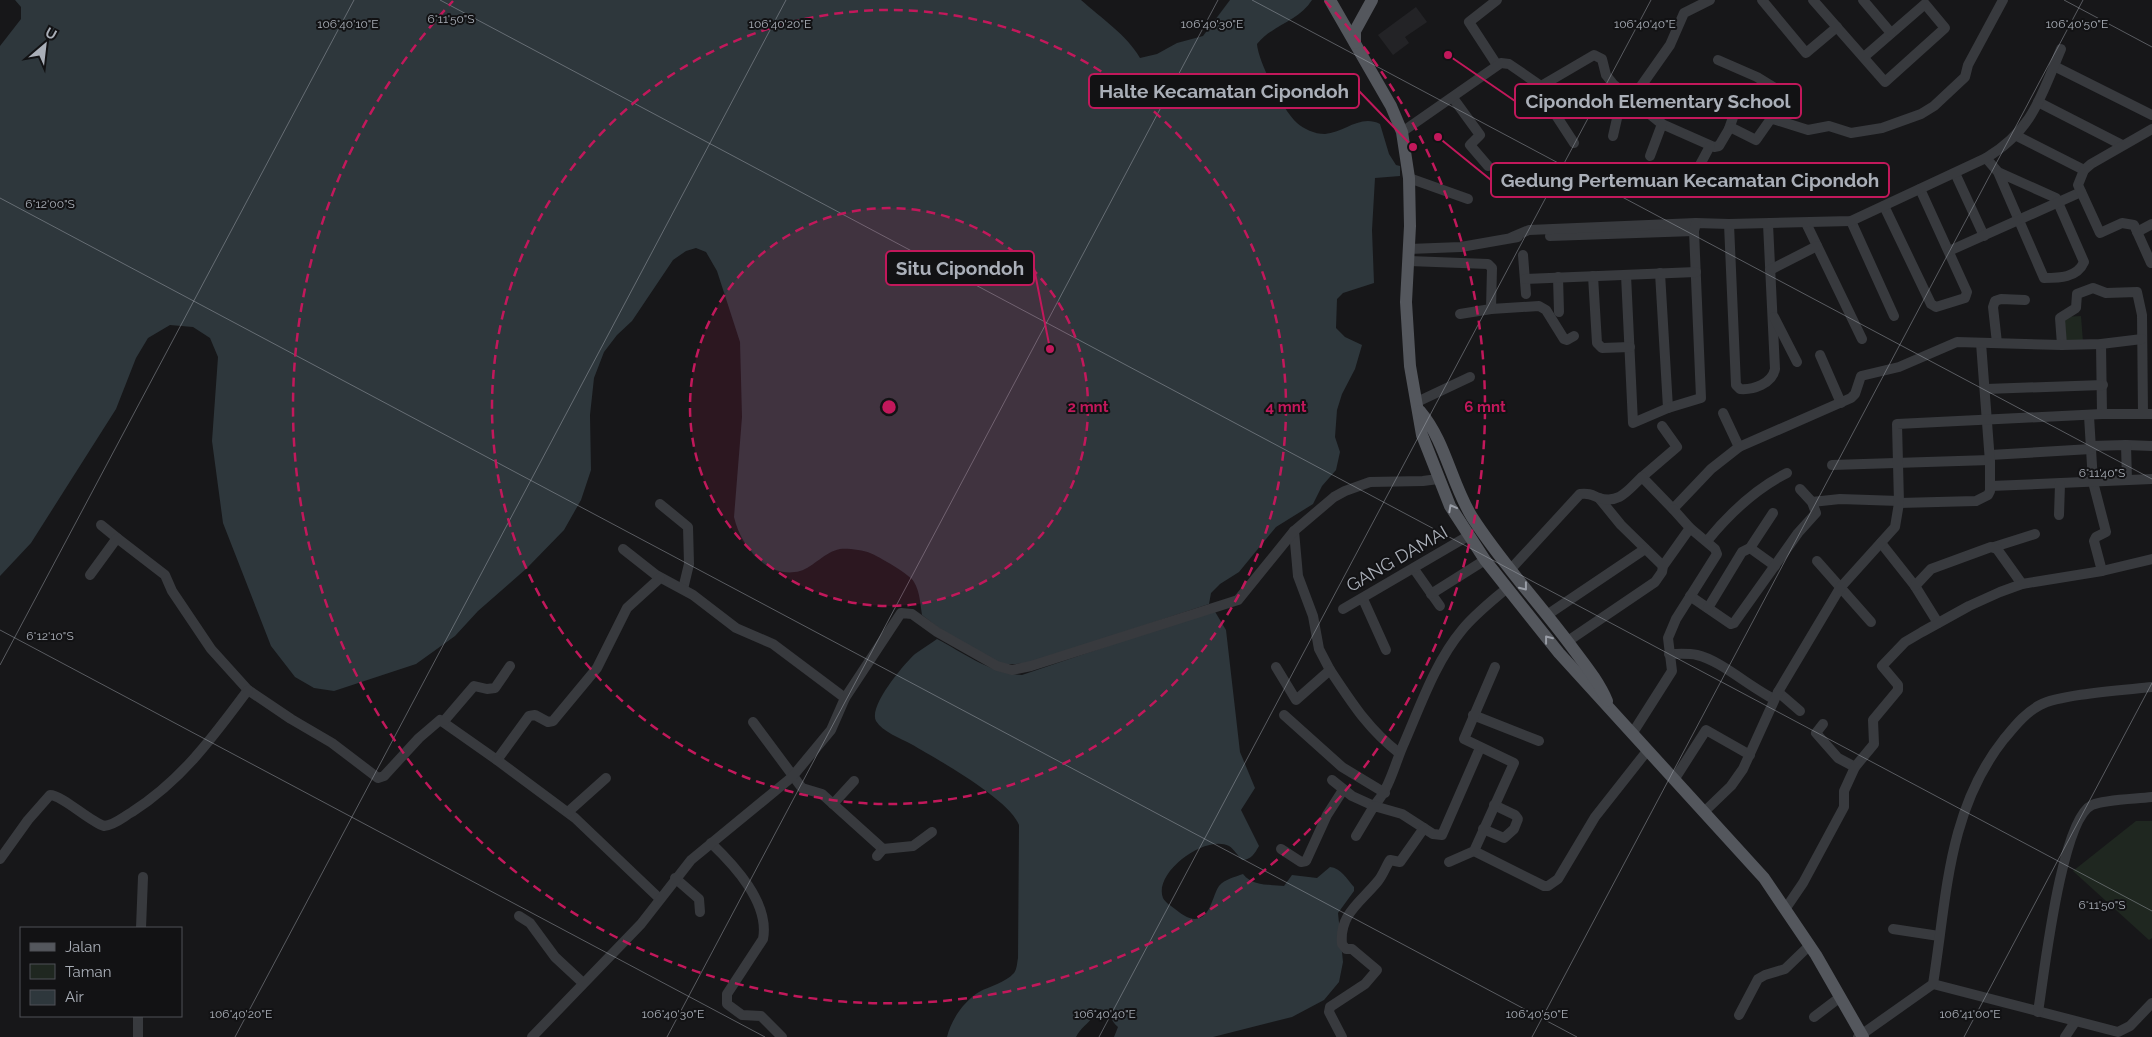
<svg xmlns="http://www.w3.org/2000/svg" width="2152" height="1037" viewBox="0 0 2152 1037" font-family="Raleway,sans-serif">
<rect width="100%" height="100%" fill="#171719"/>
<polygon fill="#232326" points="1416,7 1427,22 1405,37 1409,43 1393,55 1378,35"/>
<g fill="#1f2720">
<polygon points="2081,316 2083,342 2065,344 2063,317"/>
<polygon points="2136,821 2152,821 2152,938 2149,940 2073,871"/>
</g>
<g fill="#2e373c">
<path d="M 15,0 L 1081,0 C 1101,18 1127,35 1140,58 L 1157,54 L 1177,43 L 1203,36 L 1230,0 L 1312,0 C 1299,21 1272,25 1257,44 C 1258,61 1283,111 1297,123 C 1304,129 1314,134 1325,134 C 1344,133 1360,114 1380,124 L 1389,154 L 1396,165 L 1400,166 L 1400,176 L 1375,178 L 1372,230 L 1374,283 L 1343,293 L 1337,299 L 1336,328 L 1345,337 L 1362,345 L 1355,369 L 1342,394 L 1337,410 L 1335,437 L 1340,452 L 1336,470 L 1322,486 L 1313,504 L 1276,527 L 1239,572 L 1220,584 L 1211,593 L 1209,604 L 1033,662 L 1016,664 L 1001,664 L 944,632 L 922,615 C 920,603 920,592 914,582 C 911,575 878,556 870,553 C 863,550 847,548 840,549 C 824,552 814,567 800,571 C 767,580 740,545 734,517 L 742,417 L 740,342 L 717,271 L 706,252 L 696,248 L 686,251 L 673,260 L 632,321 L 617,335 L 604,352 L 594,378 L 590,415 L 591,470 L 581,500 L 564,530 L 527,568 L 478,611 L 455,636 L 416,664 L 334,691 L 314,688 L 295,677 L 271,646 L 223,523 L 212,441 L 218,357 L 210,338 L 193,327 L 170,325 L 148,338 L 136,358 L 116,409 L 31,543 L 0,576 L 0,46 L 21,19 L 21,7 Z"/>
<path d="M 1214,610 L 1226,630 L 1240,752 L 1255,788 L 1241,810 L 1259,846 C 1255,853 1251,860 1242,860 C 1238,856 1234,849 1229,846 C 1205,834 1153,873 1163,898 C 1165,902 1171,906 1175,909 C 1180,913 1188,919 1195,919 C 1211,918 1212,896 1219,886 C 1225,879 1235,877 1243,874 C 1253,887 1270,884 1284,886 L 1292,875 L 1317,878 L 1330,867 C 1341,868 1347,879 1354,887 L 1354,891 L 1338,913 L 1343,962 L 1339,982 L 1324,1000 L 1292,1017 L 1213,1037 L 1114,1037 L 1118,1027 C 1109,1020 1111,1008 1096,1009 C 1094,1021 1081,1026 1076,1037 L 947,1037 C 951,1020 964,1001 979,992 C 990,986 1005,983 1014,973 C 1017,969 1017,963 1018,958 L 1019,825 C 1009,799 937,759 911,744 C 900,738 883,732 876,721 C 868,706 905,663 915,654 C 922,649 930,644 937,639 C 964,653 991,674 1022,675 Z"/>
</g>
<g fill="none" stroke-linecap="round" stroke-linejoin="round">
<g stroke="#383a3e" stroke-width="10">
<polyline points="1497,0 1469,22 1497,65"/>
<polyline points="1762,0 1806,53 1837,27"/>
<polyline points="1813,0 1885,82 1945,28 1925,4 1864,57"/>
<polyline points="1863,0 1891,33"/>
<polyline points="1718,60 1757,77 1778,90 1770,120"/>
<polyline points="2054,66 2152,115"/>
<polyline points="1539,85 1546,100 1574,143"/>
<polyline points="1778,90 1796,90"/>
<polyline points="1453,98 1480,135 1470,145 1488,166"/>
<polyline points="1632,99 1670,45 1684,13 1710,0"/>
<polyline points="2038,102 2122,145"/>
<polyline points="1729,129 1739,100"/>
<polyline points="1402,132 1501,63 1509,64 1541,86 1594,55 1602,59 1606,75 1614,85 1662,124 1714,147 1719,146 1729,129 1732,128 1756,140 1770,120 1773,119 1808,130 1829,126 1851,133 1882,128 1921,114 1934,106 1965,77 1968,65 2003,0"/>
<polyline points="1613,136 1623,92"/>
<polyline points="2017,136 2084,170"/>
<polyline points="1650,156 1662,124"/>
<path d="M 1986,158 L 1998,172 L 2044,278 C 2059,278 2077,278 2084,262 L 2056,198 L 1998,172"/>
<polyline points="1955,173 1984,236"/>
<polyline points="1409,178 1468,199"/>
<polyline points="1687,189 1710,146"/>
<polyline points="1884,206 1931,304 1936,307 1965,298 1967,292 1920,189"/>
<polyline points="1851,221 1894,316"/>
<polyline points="1806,223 1862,339"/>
<path d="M 1729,224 L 1736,385 L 1740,389 C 1753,390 1772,384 1775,369 L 1768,224"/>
<polyline points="2137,232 2152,224"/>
<polyline points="1550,236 1694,231"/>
<path d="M 1512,237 L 1529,230 L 1696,223 L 1729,224 L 1851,221 L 1986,158 C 2033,130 2041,96 2061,49"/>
<polyline points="1409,249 1461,247 1518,237"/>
<polyline points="1949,251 2081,192"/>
<polyline points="1523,255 1526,294"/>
<polyline points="1409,261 1488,264 1492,268 1491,309 1539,306 1546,310 1564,339 1567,340 1574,336"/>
<polyline points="2151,263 2134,225 2122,223 2100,233 2078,185 2084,170 2091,164 2152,129"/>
<polyline points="1770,270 1817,246"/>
<polyline points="1660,273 1668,408"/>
<polyline points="1626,275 1633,423 1668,408 1701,398 1694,231 1696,223"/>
<polyline points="1593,276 1597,343 1602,348 1630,347"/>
<polyline points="1558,277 1559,312"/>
<polyline points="1525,279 1696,272"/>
<polyline points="1460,314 1491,309"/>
<polyline points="1774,317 1797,362"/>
<polyline points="1997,343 1993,307 1995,301 2001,299 2025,300"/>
<polyline points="2101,344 2102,414"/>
<polyline points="2062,345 2060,318 2076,308 2077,294 2093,288 2106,293 2137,292 2142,315 2143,414"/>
<polyline points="1820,355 1841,403"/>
<polyline points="1986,389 2103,385"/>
<polyline points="1417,402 1470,377"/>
<polyline points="1723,413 1739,447"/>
<polyline points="2089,416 2093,482 2106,532 2096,537 2094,541 2102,571"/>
<polyline points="2126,445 2152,446"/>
<polyline points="2091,446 2126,445 2127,480"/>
<polyline points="1990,455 2091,449"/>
<polyline points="1832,465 1990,460"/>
<polyline points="1642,477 1677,447 1662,426"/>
<polyline points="1991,486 2152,479"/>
<polyline points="1599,498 1621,525 1663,566"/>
<polyline points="1812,502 1840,499 1899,501"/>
<polyline points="1899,503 1976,501 1988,495 1990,491 1990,462 1981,343"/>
<polyline points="660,504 688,527 689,564 683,589"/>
<polyline points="2059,515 2060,484"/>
<polyline points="101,525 117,538"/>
<polyline points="1294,531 1298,576 1313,616 1319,649 1330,670"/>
<path d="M 1707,541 C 1729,514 1755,489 1787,473"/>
<polyline points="1881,543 1915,586 1938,623"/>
<polyline points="1994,547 2035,534"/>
<polyline points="1750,548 1775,566"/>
<polyline points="623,549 656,575 693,595 736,628 773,644 845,698"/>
<polyline points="1817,561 1871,622"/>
<polyline points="1414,569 1440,606"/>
<path d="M 1510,570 L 1580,494 C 1589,493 1592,495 1599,498 C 1620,504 1628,490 1642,477 L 1673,509 L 1711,469 L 1739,447 L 1851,398 L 1855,394 L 1861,376 L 1899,367 L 1957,342 L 2062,345 L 2101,344 L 2142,339"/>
<polyline points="90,575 117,538 165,575 172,591 211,649 248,690 291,719 332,743 378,778 384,776 419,738 440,720 497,760 529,716 535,715 548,722 553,721 597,668 627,608 660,578"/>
<polyline points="1915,586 1931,569 1991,547 1997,549 2022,584"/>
<polyline points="1431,594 1485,560"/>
<polyline points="1690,596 1731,624 1734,623 1798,533 1816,513 1812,502 1800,489"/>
<polyline points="1363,599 1386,650"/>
<polyline points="1708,608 1742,552 1750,548 1773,513"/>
<polyline points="1343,609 1468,536"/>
<polyline points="1547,615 1645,549"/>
<polyline points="1568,641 1655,582 1662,572 1663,566 1690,528"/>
<path d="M 1669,654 C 1678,654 1688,653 1697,655 C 1720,660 1751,688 1774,699"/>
<path d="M 1276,667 L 1296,700 L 1330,670 C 1352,703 1368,729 1399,753"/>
<polyline points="1778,692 1800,711"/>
<polyline points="1284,715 1342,767 1385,793"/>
<polyline points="1473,715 1539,741"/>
<polyline points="444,721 474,686 487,689 495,688 510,666"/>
<polyline points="753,722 802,788 822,794 883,849 877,856"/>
<polyline points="1823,724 1816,733 1838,758 1855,767"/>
<polyline points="1632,734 1672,671 1668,638 1676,619 1717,554 1715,549 1690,528 1673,509"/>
<polyline points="497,760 575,818 660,899"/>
<path d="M 1332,780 L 1352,796 L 1374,806 C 1391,786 1394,765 1405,741 C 1421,704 1436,661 1462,630 C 1475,614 1492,601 1507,588"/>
<polyline points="1674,780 1706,730 1750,755"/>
<polyline points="833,804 854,781"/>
<polyline points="1705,811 1731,786 1743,769 1778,692 1840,588 1895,527 1899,503 1897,424 2102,414 2152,414"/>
<polyline points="568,812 606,778"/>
<polyline points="1483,829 1504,838 1514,829 1518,819 1515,815 1494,805"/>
<polyline points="1356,836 1374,806 1402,814 1433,834 1442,835 1480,748"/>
<path d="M 711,843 C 734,865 770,903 763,939 L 727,994 L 727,1004 L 742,1015 L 761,1016 L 782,1037"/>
<polyline points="883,849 913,846 932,832"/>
<polyline points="1281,849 1301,862 1306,861 1327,815 1343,790"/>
<polyline points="1474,851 1544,886 1548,886 1558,879 1595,817 1647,751"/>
<path d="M 0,859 L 28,820 L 50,795 C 62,795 89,821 104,826 C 115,825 123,817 132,812 C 182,780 213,737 248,690"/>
<polyline points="1449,862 1474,851 1514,763 1464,739 1495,667"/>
<polyline points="675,878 699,899 700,912"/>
<polyline points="1786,908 1803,883 1844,807 1844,791 1855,767 1874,744 1873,720 1898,690 1898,685 1882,666 1905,642 1922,632 1969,606 2000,592 2022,584 2102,571 2152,559"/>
<polyline points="519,916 530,923 555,957 583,983"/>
<polyline points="141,928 143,877"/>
<polyline points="1893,929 1939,936"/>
<polyline points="1933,984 2118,1032 2130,1026 2152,1003"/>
<path d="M 2038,1012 C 2044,976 2061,819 2092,805 C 2106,799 2136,799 2152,797"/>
<polyline points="1739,1015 1758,979 1765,975 1785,969 1810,945"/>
<polyline points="1814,1017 1839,998"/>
<polyline points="138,1037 138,1016"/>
<polyline points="532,1037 641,924 691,860 792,777 831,730 845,698 901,613 912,614 937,632 997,666 1012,670 1031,666 1238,600 1294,531 1334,497 1345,491 1370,482 1423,481 1438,479"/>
<path d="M 1342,1037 L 1329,1012 L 1330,1007 L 1365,984 L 1377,970 L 1352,949 L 1346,949 L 1342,944 C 1339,914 1361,902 1378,881 C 1383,875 1386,866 1390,860 L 1400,862 L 1424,828"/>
<path d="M 1858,1037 L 1933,984 C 1947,897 1947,811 2004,739 C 2015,726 2025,713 2040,705 C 2060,694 2126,690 2152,687"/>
<polyline points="2065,1037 2075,1022"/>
</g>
<g stroke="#54575d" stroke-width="12">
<polyline points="1330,0 1391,106 1402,132 1409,178 1410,226 1406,302 1410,366 1422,435 1450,506 1485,560 1559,653 1764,878 1816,955 1863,1037"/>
<polyline points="1355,43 1355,31 1372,0"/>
<path d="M 1420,411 C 1446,442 1451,483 1472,517 C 1502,564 1541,605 1574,650 C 1586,666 1599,682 1607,701"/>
</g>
</g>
<defs><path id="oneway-chevron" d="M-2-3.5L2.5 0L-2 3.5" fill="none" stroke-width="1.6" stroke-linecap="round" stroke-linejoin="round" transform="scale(1.25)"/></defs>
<g stroke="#999da6">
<use href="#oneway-chevron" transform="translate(1452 508) rotate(-118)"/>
<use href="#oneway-chevron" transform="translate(1524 587) rotate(52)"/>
<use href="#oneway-chevron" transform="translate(1548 639) rotate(-128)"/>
</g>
<path fill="none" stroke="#aaafb8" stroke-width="1" stroke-opacity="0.45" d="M 440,0 L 2152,911M 1252,0 L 2152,479M 2064,0 L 2152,47M 0,198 L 1577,1037M 0,630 L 765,1037M 0,665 L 354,0M 235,1037 L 786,0M 667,1037 L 1218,0M 1099,1037 L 1651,0M 1532,1037 L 2083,0M 1964,1037 L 2152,683"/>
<circle cx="889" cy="407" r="199" fill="#c2185b" fill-opacity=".12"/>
<g fill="none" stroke="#c2185b" stroke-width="2.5" stroke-dasharray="9 6">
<circle cx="889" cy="407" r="199"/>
<circle cx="889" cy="407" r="397"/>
<path d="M1325 1A596 596 0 1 1 453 1"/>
</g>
<g text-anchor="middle" stroke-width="4" stroke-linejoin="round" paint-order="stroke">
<g font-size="18" fill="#aaafb8" stroke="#121214">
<text transform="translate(1397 559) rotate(-30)" y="6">GANG DAMAI</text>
</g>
</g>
<g font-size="12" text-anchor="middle" fill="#aaafb8" stroke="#121214" stroke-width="4" stroke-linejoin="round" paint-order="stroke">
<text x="451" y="23">6°11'50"S</text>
<text x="780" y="28">106°40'20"E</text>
<text x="1212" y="28">106°40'30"E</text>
<text x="1645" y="28">106°40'40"E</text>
<text x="2077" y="28">106°40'50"E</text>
<text x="348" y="28">106°40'10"E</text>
<text x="50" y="208">6°12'00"S</text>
<text x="2102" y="477">6°11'40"S</text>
<text x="50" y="640">6°12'10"S</text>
<text x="2102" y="909">6°11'50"S</text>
<text x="241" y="1018">106°40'20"E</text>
<text x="673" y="1018">106°40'30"E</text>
<text x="1105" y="1018">106°40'40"E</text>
<text x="1537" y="1018">106°40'50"E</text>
<text x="1970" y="1018">106°41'00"E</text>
</g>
<circle cx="889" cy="407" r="8" fill="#c2185b" stroke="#121214" stroke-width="2.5"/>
<g font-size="15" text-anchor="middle" font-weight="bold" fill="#c2185b" stroke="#121214" stroke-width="4" stroke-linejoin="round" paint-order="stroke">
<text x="1088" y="412">2 mnt</text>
<text x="1286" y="412">4 mnt</text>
<text x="1485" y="412">6 mnt</text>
</g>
<path fill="none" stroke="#c2185b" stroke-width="2" d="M1413 147L1359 91M1448 55L1515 101M1438 137L1491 180M1050 349L1034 268"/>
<g fill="#c2185b" stroke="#121214" stroke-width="2">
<circle cx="1413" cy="147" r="5"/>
<circle cx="1448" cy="55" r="5"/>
<circle cx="1438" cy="137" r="5"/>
<circle cx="1050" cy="349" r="5"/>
</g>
<g fill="#121214" stroke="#c2185b" stroke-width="2">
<rect x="1089" y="74" width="270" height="34" rx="5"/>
<rect x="1515" y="84" width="286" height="34" rx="5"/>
<rect x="1491" y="163" width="398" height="34" rx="5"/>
<rect x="886" y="251" width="148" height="34" rx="5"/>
</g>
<g font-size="19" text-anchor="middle" font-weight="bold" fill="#aaafb8">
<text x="1224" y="98">Halte Kecamatan Cipondoh</text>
<text x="1658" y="108">Cipondoh Elementary School</text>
<text x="1690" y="187">Gedung Pertemuan Kecamatan Cipondoh</text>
<text x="960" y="275">Situ Cipondoh</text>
</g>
<rect x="20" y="927" width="162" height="90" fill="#121214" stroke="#4f5156"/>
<rect x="30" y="943" width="25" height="8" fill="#54575d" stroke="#4f5156"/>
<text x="65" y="952" font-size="15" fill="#aaafb8">Jalan</text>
<rect x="30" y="964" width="25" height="15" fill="#1f2720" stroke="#4f5156"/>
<text x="65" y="977" font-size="15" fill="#aaafb8">Taman</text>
<rect x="30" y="990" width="25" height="15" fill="#2e373c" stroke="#4f5156"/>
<text x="65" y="1002" font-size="15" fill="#aaafb8">Air</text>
<g transform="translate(45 45) rotate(28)" stroke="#121214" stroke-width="4" paint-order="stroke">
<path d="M0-4L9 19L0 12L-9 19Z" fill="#aaafb8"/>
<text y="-8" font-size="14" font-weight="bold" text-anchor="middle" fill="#aaafb8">U</text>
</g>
</svg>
